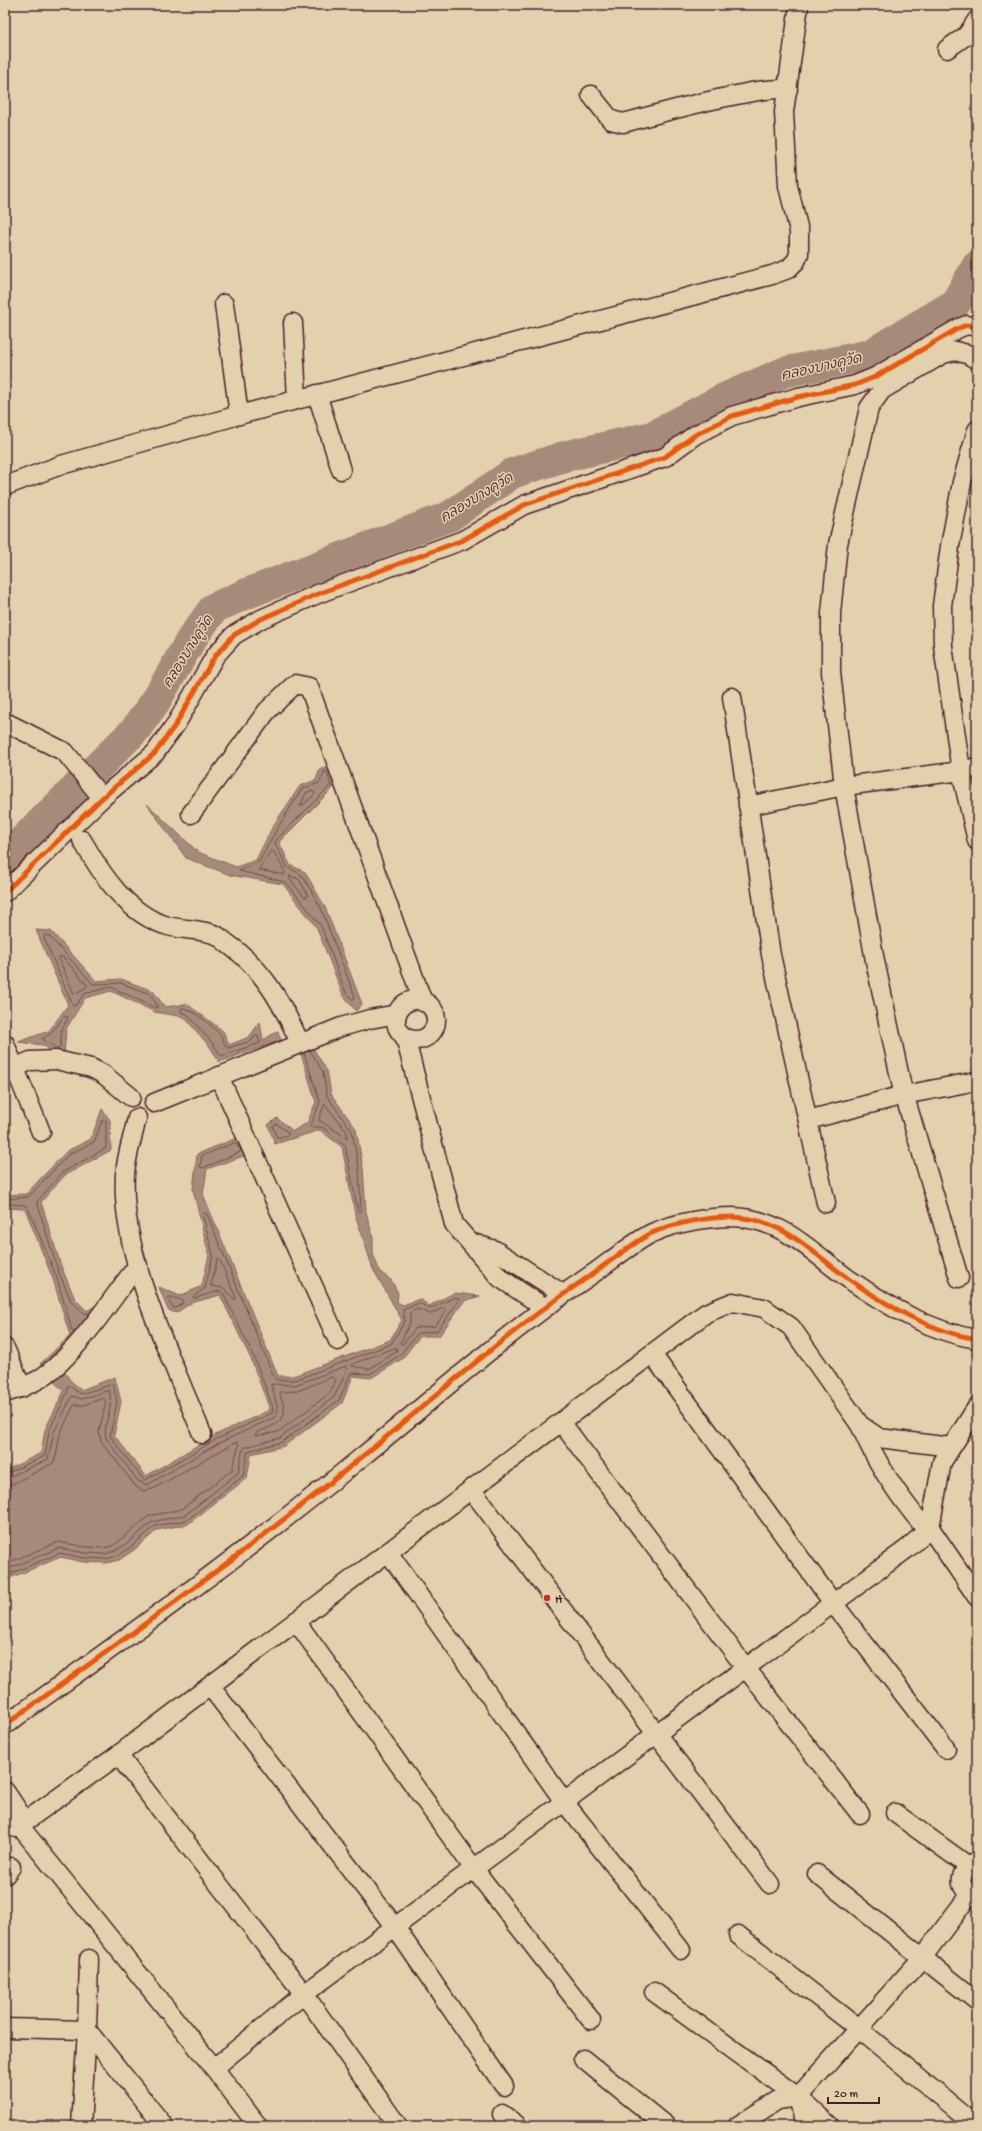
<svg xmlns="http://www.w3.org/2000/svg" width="982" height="2131" viewBox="0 0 982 2131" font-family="'Gochi Hand','Playpen Sans Thai',sans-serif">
<rect width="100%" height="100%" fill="#e3d1ae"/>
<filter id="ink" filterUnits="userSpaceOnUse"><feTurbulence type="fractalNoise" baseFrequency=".025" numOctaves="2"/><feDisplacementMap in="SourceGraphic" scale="8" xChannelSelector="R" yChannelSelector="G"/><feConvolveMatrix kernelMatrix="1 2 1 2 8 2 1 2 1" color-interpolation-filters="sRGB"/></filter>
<g filter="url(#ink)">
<g fill="#a78b7a" stroke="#82605a">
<polygon points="329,765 336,785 279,842 290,865 305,872 325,907 362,1004 356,1011 343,995 317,928 283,884 230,875 186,858 147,804 198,852 236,867 256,860 273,826 300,786 316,780 320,769"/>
<polygon points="36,930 51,931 96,981 121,979 153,991 165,1007 187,1004 223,1031 229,1045 249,1037 260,1022 263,1040 278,1031 281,1040 219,1062 211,1048 184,1017 155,1012 111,991 85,998 66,1029 64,1055 53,1052 43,1045 18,1042 49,1031 68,1005"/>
<polygon points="310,1043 327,1071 331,1094 356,1129 363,1168 366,1212 373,1237 373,1254 380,1272 391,1280 398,1293 397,1302 403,1305 420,1299 429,1306 454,1293 480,1296 464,1301 439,1336 420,1336 402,1359 371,1378 353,1376 342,1403 284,1446 251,1454 247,1478 188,1524 157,1530 134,1550 119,1560 106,1563 83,1562 61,1557 5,1580 5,1471 41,1453 45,1430 64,1391 52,1380 40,1364 70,1336 53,1279 25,1209 5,1208 5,1195 26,1194 67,1151 91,1139 102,1109 110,1120 111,1150 65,1175 41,1202 61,1266 75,1299 87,1311 114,1294 62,1368 70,1380 81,1390 115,1377 121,1402 114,1435 146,1476 215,1435 270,1410 251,1359 220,1295 191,1303 176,1313 168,1310 159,1287 180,1296 202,1286 209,1255 193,1190 197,1154 237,1138 249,1154 207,1169 203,1194 278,1376 293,1376 390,1340 402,1320 373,1269 355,1214 342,1147 320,1130 275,1144 268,1125 277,1118 293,1131 307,1123 316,1102 299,1047"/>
</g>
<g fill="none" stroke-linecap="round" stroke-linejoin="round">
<g stroke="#6f4a4b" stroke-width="1">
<polygon points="325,771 327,772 331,785 277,839 275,843 287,867 302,875 321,908 355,997 353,1000 346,993 321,926 286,882 239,871 259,862 277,829 302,789 319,783"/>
<polygon points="313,791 315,794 302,806 300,806 306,793"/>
<polygon points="271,851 274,852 285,872 284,875 259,870"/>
<polygon points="290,876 299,879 308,895 307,897 304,897 290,879"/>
<polygon points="45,935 49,936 93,984 121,983 150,994 158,1007 155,1008 111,987 84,994 76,1005 73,1006 44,938"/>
<polygon points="60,957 63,957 87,985 87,987 74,994 59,959"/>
<path d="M 182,1008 C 190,1007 216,1028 220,1035 C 223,1039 224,1045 228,1048 L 251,1041 L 256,1035 L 258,1036 L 260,1043 L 221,1056 L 214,1045 L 187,1014 L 181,1012 Z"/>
<polygon points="64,1017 67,1016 68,1018 62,1029 60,1047 58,1049 42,1039 51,1033"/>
<polyline points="304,1053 320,1102 310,1127 322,1127 345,1145 358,1211 361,1212 359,1169 352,1131 327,1096 323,1072 310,1050"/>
<polygon points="325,1104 347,1132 347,1138 319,1120"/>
<polygon points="276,1124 288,1132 288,1135 277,1138 273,1127"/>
<polygon points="235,1143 241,1150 240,1152 203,1168 200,1167 202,1156"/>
<polyline points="5,1199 28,1197 69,1154 94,1142 102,1121 106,1120 106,1148 63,1172 37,1202 57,1268 71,1301 84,1313 89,1314"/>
<polyline points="5,1204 25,1205 28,1208 57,1278 72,1331 75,1332"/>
<polygon points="218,1259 220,1260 236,1298 235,1300 224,1288 211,1286"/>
<polygon points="170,1297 182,1300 183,1303 176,1308 172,1307 168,1299"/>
<polygon points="444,1308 446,1311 435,1326 416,1328 403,1344 400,1343 410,1323 410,1312 418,1309 430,1314"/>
<polygon points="395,1348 397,1349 396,1352 369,1369 352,1366 353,1364"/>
<path d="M 333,1377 L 336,1380 L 330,1393 L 278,1432 L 255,1436 L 256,1433 C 267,1428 287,1423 284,1407 C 283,1401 280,1397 280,1392 L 297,1391 Z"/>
<polyline points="5,1474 45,1456 49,1431 67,1393 68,1385 81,1394 113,1384 117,1402 110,1436 142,1478 145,1480 217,1439 272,1413 273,1408 254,1357 223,1293 219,1291 195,1298 193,1297 205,1288 213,1255 203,1216 204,1213 207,1214 274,1377 277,1380 295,1380 391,1344 405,1321 403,1310 419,1303 430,1309 455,1297 460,1299 437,1331 418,1333 400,1355 370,1374 351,1373 339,1400 282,1442 248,1451 243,1476 187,1520 155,1526 132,1546 118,1556 105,1559 84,1558 60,1553 5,1576"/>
<path d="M 5,1479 L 48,1459 L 54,1432 L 72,1396 L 82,1399 L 109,1390 C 115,1408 102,1423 106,1438 L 138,1481 L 147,1485 L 219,1443 L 275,1417 L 278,1409 L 271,1384 L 295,1385 L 346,1366 L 348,1368 L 334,1397 L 280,1438 L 245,1447 L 242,1452 L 238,1473 L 185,1515 L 152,1522 L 129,1542 L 115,1551 L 105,1554 L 85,1553 L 59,1548 L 5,1570"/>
<polyline points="5,1485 13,1484 53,1463 56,1456 60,1434 74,1405 84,1405 103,1398 106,1402 99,1432 101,1441 136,1487 144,1491 153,1489 236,1442 239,1444 232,1470 182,1509 149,1516 113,1546 104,1548 86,1547 58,1542 5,1564"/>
</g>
<polyline stroke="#a78b7a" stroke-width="31" points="5,858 135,730 155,702 192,638 214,608 248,593 450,516 513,473 566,456 651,437 723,399 785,372 869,355 955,304 977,266"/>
<defs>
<g id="minor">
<polyline points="947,49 967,35 977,20"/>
<path d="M 591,95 L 611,120 L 623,123 C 657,114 692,104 727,97 C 747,93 767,88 788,89"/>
<polyline points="224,304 239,415"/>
<polyline points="293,323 297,399"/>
<polyline points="317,394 341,470"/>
<polyline points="977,430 962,482 950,546 942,606 943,646 961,771 977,841"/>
<polyline points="5,486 61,465 239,415 772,275 788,269 796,261 799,254 799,231 788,186 784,112 799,5"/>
<polyline points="732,697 771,955 826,1203"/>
<polyline points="5,722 65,752 102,798"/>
<polyline points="748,806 844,786 961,771 977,767"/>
<polyline points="191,814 267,711 295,684 309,687 423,1002"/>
<path d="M 82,840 C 101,874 128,915 168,926 C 183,930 201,929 216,935 C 220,937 224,941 228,944 C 263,968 283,1005 300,1043"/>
<polyline points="5,892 102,798 155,753 176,724 215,656 234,635 261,619 320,593 463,540 524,505 665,457 695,435 732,416 798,397 855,385 875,377 959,328 967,325 977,327"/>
<circle cx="416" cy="1020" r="20"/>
<polyline points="405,1037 454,1224 500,1278 544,1307"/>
<polyline points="5,1044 41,1132"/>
<polyline points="5,1072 30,1061 56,1060 91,1068 103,1074 131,1097"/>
<polyline points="219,1076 338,1341"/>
<polyline points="154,1103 341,1027 370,1019 397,1014"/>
<path d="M 137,1118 C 133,1137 126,1156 125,1175 C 120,1256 172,1359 202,1434"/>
<polyline points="808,1120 904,1095 977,1081"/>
<polyline points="470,1242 495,1250 563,1294"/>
<polyline points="959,1278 902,1087 875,961 844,786 831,672 831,613 838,544 869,408 882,390 943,354 955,351 967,354 977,360"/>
<polyline points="5,1348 22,1388"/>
<polyline points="652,1354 833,1603 946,1749"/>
<path d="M 5,1393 C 18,1389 33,1384 44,1376 C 79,1351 111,1299 138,1265"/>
<polyline points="561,1422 745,1667 860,1814"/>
<path d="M 860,1425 C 877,1465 899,1498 927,1530"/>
<polyline points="471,1489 770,1884"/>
<polyline points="930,1528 977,1597"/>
<polyline points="388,1552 565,1803 681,1950"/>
<polyline points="296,1621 474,1869 591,2020"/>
<polyline points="210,1686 395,1927 504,2086"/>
<path d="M 5,1725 C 126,1638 248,1551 363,1456 C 439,1394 512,1328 594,1273 C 611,1261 634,1242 652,1233 C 673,1223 709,1217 733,1217 C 784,1219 811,1252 850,1280 C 888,1306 931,1332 977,1339"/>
<polyline points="118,1755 304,1994 398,2126"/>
<polyline points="5,1791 21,1815 23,1830"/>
<polyline points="895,1813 967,1865"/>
<polyline points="5,1819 9,1824 23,1830 214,2068 258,2126"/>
<polyline points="16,1828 118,1755 706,1313 733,1302 764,1308 791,1327 860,1425 879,1438 951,1447"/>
<path d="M 977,1861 C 959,1869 954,1890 977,1896"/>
<polyline points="817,1874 977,2001"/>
<polyline points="5,1875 11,1867"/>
<polyline points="738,1935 859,2029 977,2126"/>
<polyline points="654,1992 798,2097 830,2126"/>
<polyline points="5,2028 87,2030 164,2126"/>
<polyline points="583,2059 666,2126"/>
<polyline points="214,2068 304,1994 908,1548 930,1528 942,1462 977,1407"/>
<polyline points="798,2097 805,2126"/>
<polyline points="502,2114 518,2126"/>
<polyline points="81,2126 87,2030 89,1959"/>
<polyline points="737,2126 778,2100 798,2097 922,1958 970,1894"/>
</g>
</defs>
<use href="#minor" stroke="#4a1f2b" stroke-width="21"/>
<use href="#minor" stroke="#e3d1ae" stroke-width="18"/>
<defs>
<g id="cycleway">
<polyline points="5,892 102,798 155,753 176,724 215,656 234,635 261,619 320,593 463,540 524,505 665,457 695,435 732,416 798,397 855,385 875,377 959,328 967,325 977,327"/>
<path d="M 5,1725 C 126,1638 248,1551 363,1456 C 439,1394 512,1328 594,1273 C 611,1261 634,1242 652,1233 C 673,1223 709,1217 733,1217 C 784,1219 811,1252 850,1280 C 888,1306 931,1332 977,1339"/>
</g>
</defs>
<use href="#cycleway" stroke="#e3d1ae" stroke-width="8"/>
<use href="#cycleway" stroke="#e8590c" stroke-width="5"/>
</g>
</g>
<circle fill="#c8321e" stroke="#e3d1ae" stroke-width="1.5" cx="547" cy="1598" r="4"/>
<g text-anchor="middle" stroke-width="3" stroke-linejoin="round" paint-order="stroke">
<g font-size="13" fill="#4a1f2b" stroke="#e3d1ae" text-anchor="start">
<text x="555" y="1603">H</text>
</g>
<g font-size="14" font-style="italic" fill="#5d353b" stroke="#e3d1ae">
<text transform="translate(821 366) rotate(-13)" y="5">คลองบางคูวัด</text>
<text transform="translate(476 497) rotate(-31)" y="5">คลองบางคูวัด</text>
<text transform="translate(187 651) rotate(-58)" y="5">คลองบางคูวัด</text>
</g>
</g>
<rect width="982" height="2131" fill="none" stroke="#e3d1ae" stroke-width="20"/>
<rect x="10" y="10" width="962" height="2111" fill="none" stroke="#4a1f2b" stroke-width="1.5" filter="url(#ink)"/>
<path d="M828 2097v6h51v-6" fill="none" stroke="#4a1f2b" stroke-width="2"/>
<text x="834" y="2097" font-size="12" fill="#4a1f2b" stroke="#e3d1ae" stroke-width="3" paint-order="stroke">20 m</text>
</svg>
